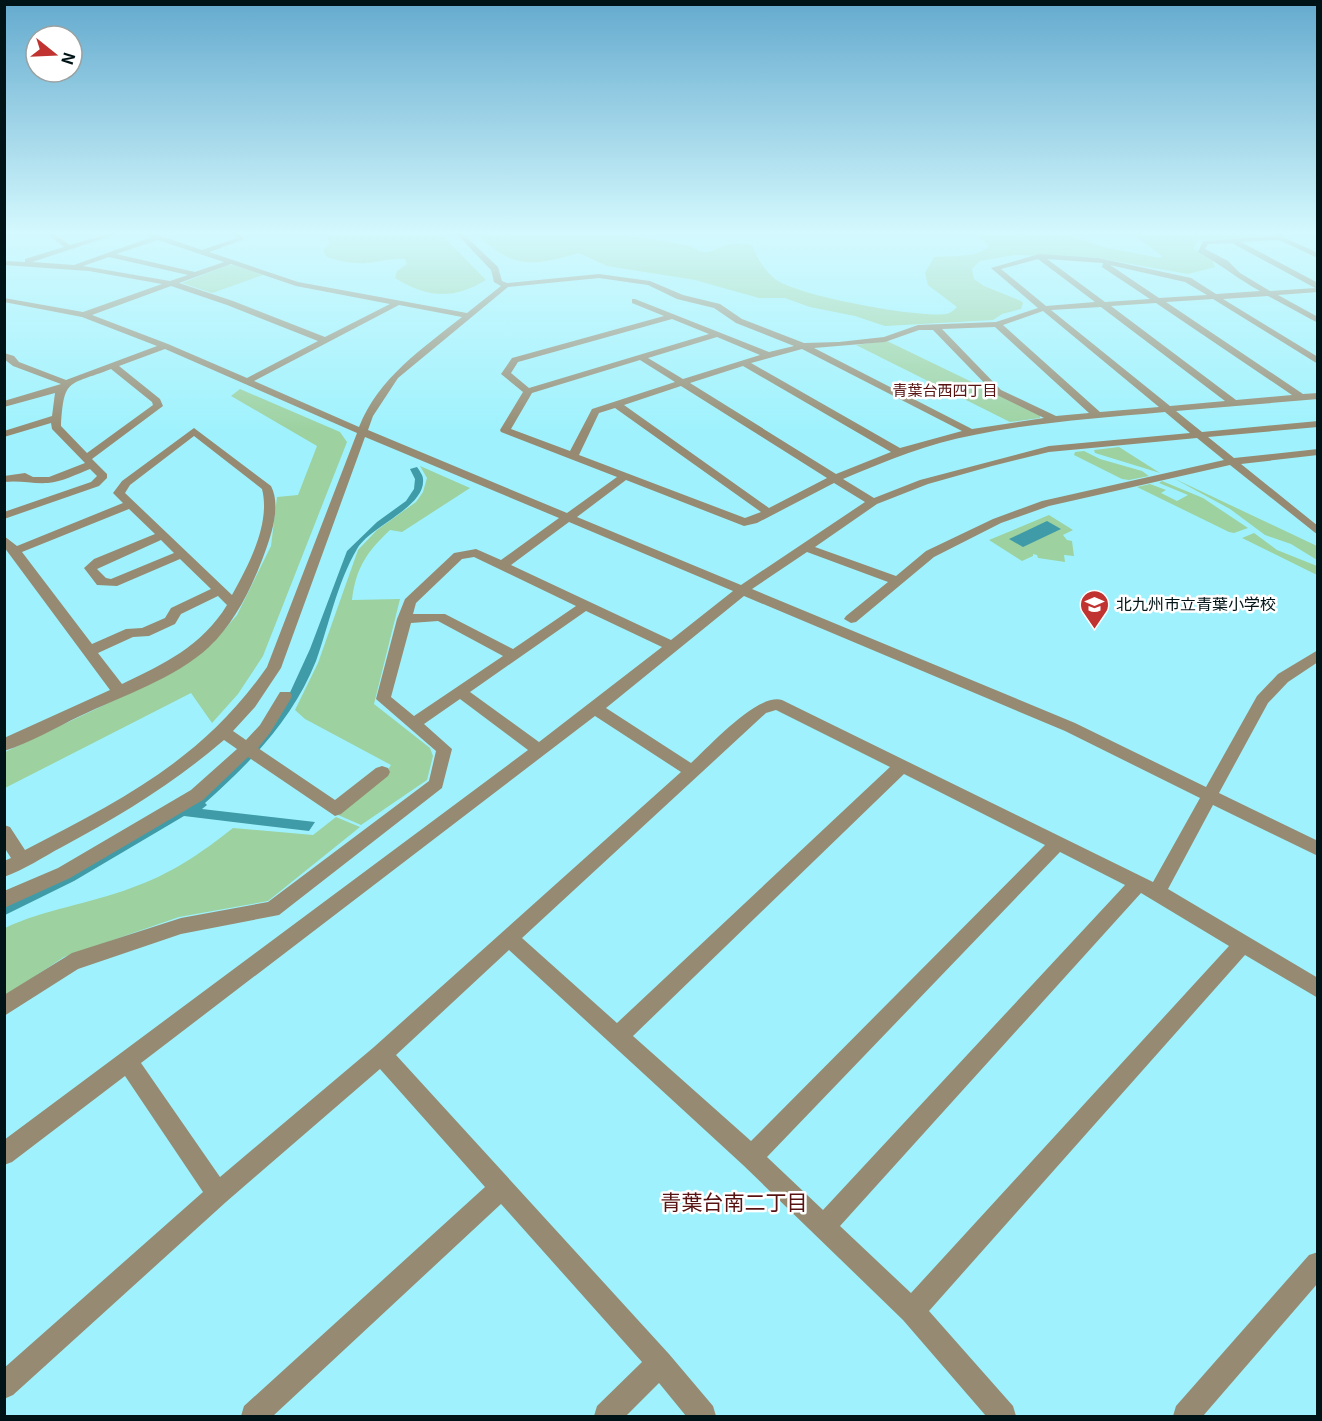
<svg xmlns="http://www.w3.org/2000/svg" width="1322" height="1421" viewBox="0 0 1322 1421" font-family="Georgia,'Noto Sans JP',serif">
<rect width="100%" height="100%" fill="#9ff2fd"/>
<g fill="#9dd1a0">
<path d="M 325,232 L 439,232 L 486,280 C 453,300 428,298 395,278 L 397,271 L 407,264 L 405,259 C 390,258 380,262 366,263 C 353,264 339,261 327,257 L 323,250 L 330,244 Z"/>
<path d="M 475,232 L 624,232 L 634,236 L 691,246 C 708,261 716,245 732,244 C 738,243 745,244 752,245 C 756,257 765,271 775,279 C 797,296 918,318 946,314 C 951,313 954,310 957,307 L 928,285 L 925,273 L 934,257 C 951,255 977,259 989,246 L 974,232 L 1058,232 L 1107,248 L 1160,258 L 1162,256 L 1130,232 L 1262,232 L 1246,238 L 1198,240 L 1194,249 L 1212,260 L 1215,267 L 1188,274 L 1092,257 L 1014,255 L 980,261 L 972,269 L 974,279 L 984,286 L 1021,301 L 1023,303 L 1021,309 L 1002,314 L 993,320 L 885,326 L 855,316 L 810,307 L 785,298 L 759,298 L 695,280 L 607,266 L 579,253 C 530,267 512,269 475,232 Z"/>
<polygon points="228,265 234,265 263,275 212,293 182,283"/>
<polygon points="887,341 1040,415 1040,418 1010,422 856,345"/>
<polygon points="240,389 340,432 347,442 263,656 238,694 212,723 191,693 5,788 5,752 153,682 182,666 213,643 237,615 271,546 277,497 298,495 317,446 231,396"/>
<polygon points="1119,447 1160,473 1095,453 1094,450"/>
<polygon points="1084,451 1100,459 1142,471 1149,476 1129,480 1122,479 1074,455 1075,452"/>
<path d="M 420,466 L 470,488 L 402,532 L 390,530 C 367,552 356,567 352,600 L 400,599 L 374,704 L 430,748 L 433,756 L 427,780 L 361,825 L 338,815 L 385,774 L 391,765 L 305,719 L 295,710 L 318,663 L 358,550 L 377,530 L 416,502 L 423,492 L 427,478 Z"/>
<polygon points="1173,478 1317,546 1317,560 1291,544 1265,535 1230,509"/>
<polygon points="1162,481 1203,498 1248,528 1234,533 1229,532 1137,487 1150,484 1166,490 1161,493 1177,501 1188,495 1159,483"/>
<polygon points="1049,515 1073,530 1063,535 1067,540 1072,541 1074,556 1064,555 1065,562 1038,558 1037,555 1033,554 1033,556 1022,561 989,540"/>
<polygon points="1254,533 1277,550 1317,566 1317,575 1242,538"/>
<path d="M 336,817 L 360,827 L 268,901 L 179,917 L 64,957 L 5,996 L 5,928 C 45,909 89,904 131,888 C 171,874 200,854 233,828 L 313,835 Z"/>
</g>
<g fill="#3f9ba7">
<path d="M 417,467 C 419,470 423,475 423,479 C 426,507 370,526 357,549 C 337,583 329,625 316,661 C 293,719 251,762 205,803 L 207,805 L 202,809 L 315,822 L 309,831 L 184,816 L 74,881 L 5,915 L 5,907 L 187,808 L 287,699 L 310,649 L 347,551 L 377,522 L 406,501 L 414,489 L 415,479 L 410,469 Z"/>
<polygon points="1047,521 1061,529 1023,547 1009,539"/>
</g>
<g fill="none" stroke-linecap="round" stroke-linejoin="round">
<g fill="#968b72" fill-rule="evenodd">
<path d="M 45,232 L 52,232 L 70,245 L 114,232 L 123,232 L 32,262 L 74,265 L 152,237 L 140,232 L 149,232 L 202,250 L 237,238 L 229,232 L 236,232 L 244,237 L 242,240 L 209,252 L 298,282 L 467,313 L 501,286 L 494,282 L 491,270 L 455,232 L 461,232 L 498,267 L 502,281 L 507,283 L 599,274 L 650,281 L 683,295 L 720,304 L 742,319 L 804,343 L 839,342 L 884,337 L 918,325 L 996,322 L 1038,308 L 991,268 L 1039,254 L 1098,258 L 1191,278 L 1216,294 L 1260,291 C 1238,279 1220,264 1198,252 L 1203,241 L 1276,236 L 1276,232 L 1282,232 L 1283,237 L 1318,253 L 1318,258 L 1279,240 L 1241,242 L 1318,283 L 1318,292 L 1278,295 L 1318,317 L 1318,323 L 1268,296 L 1223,299 L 1318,357 L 1318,364 L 1213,299 L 1166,302 L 1303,394 L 1318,393 L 1318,399 L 1176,411 L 1202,432 L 1318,421 L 1318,427 L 1208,437 L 1234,458 L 1318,449 L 1318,455 L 1241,464 L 1318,526 L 1318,535 L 1230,465 L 1049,506 L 1001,523 L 934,557 L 856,622 L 851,623 L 844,619 L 846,616 L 888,582 L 807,552 L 752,589 L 1075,723 L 1206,787 L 1257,696 L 1278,674 L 1318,650 L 1318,662 L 1288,682 L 1268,703 L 1219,793 L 1318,841 L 1318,856 L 1213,805 L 1168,889 L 1318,978 L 1318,998 L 1245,955 L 929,1311 L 1013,1406 L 1016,1416 L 986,1416 L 903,1320 L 743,1165 L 509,950 L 396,1055 L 669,1354 L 713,1406 L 716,1416 L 686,1416 L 659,1383 L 626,1416 L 594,1416 L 597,1406 L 642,1362 L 501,1204 L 273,1416 L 241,1416 L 244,1406 L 485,1187 L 380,1069 L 226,1202 L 13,1395 L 4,1399 L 4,1368 L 203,1192 L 125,1076 L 12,1162 L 4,1165 L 4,1140 L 528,750 L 460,699 L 424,724 L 452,749 L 442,788 L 279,915 L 181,934 L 78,969 L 4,1016 L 4,995 L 72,953 L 181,918 L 268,902 L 429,781 L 436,751 L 376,699 L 397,619 L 405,599 L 454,553 L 476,549 L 501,560 L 559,518 L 365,437 L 281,668 L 255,707 L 233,731 L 246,740 L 260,725 L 280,692 L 290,692 L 292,696 L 290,700 L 270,733 L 258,748 L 335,800 L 376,768 L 382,766 L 388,768 L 390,772 L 388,776 L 341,814 L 335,816 L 248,757 L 203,800 L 70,878 L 4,908 L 4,891 L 58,868 L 191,790 L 237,749 L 224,740 C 174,783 120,816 62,847 C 43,857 24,870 4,877 L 4,861 L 11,858 L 4,847 L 4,825 L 10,827 L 25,850 C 123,799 202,760 267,667 L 357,433 L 165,349 L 119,366 L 160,399 L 163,406 L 92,459 L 107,474 L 107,478 L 99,486 L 4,519 L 4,512 L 91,482 L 97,476 L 90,469 C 77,474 62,482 48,483 C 32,484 20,480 4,482 L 4,476 L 25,473 L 33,477 L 49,477 L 85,463 L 52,429 L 51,423 L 4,437 L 4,431 L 52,416 L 55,393 L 4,407 L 4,401 L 61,384 L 13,366 L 4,359 L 4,353 L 14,356 L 19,362 L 66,380 L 157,346 L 82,317 L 4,302 L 4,298 L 83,312 L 162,284 L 89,271 L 4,265 L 4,261 L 25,262 L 25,259 L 64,247 ZM 158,240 L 224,262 L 195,272 L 116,254 ZM 1232,243 L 1315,288 L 1316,288 L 1270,291 L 1240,273 L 1228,261 L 1205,249 L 1208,244 ZM 109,257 L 188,275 L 170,281 L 83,266 ZM 1038,259 L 1095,302 L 1046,306 L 1001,269 ZM 1047,259 L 1103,263 L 1102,267 L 1150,299 L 1105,302 ZM 231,264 L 296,286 L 390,304 L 325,337 L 233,301 L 179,283 ZM 1110,265 L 1185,282 L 1207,295 L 1159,298 ZM 599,278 L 648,285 L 677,299 L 714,308 L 736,323 L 794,346 L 769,352 L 635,299 L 632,299 L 632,303 L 664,316 L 512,358 L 501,374 L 523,392 L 500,430 L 501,432 L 617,477 L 567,513 L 368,430 L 373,416 L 398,378 L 508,287 ZM 171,286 L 227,305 L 318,341 L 247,378 L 168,344 L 92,315 ZM 1156,303 L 1292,395 L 1236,400 L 1111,306 ZM 399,305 L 462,317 C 423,348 378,378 359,427 L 254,381 ZM 1101,307 L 1225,401 L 1170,406 L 1051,310 ZM 1043,311 L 1159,407 L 1100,412 L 1003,325 ZM 672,319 L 709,334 L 529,388 L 511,373 L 518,362 ZM 995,327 L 1089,413 L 1056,416 L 1001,390 L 942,329 ZM 919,330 L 933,330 L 995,394 L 1044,418 L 972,429 L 814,348 L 885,342 ZM 717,337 L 760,355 L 683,379 L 648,358 ZM 802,349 L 962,431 L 900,448 L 751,363 ZM 640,360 L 675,382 L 592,409 L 570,451 L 511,429 L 532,393 ZM 743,366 L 891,452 L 836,474 L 690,383 ZM 111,369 L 152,402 L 153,405 L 87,453 L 61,426 C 64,377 68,386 111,369 ZM 681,386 L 827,478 L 769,508 L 624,405 ZM 615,408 L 761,512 L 745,518 L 579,455 L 599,413 ZM 1165,412 L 1190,433 L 1049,446 L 920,480 L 874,498 L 843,479 C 886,461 929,443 974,435 C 1037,422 1101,418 1165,412 ZM 1197,438 L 1224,460 L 1042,501 L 993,519 L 926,551 L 896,576 L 815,547 L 877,504 L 928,484 L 992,466 L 1049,452 ZM 626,480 L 744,526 L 757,523 L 834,483 L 865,502 L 741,585 L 577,517 ZM 569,522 L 733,591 L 671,640 L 511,565 ZM 474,557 L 576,606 L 513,649 L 445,614 L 413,614 L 416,603 L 462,559 ZM 744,596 L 1065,731 L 1200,798 L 1153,882 L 782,700 C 757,693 710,746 691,763 L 606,708 ZM 586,611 L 662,647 L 539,742 L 470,692 ZM 438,621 L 503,656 L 414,716 L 391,697 L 411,623 ZM 776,710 L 890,767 L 617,1023 L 522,938 L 766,713 ZM 595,716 L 681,772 L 374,1047 L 220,1177 L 141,1063 ZM 904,774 L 1045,845 L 751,1141 L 633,1036 ZM 1060,852 L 1125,885 L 823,1210 L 767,1157 ZM 1141,893 L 1229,946 L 911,1293 L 840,1226 Z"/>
<path d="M 194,428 L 271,486 C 281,505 272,533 265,552 C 253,585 235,623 209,647 C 176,678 120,697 80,716 C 55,728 30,743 4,751 L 4,738 L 110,690 L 4,547 L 4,536 L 17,546 L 123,503 L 113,493 L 122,481 ZM 194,436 L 262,489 C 271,524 248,566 232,595 L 125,493 L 130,485 ZM 129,509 L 155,534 L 94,559 L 84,568 L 97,585 L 117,586 L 180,559 L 211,589 L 171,608 L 165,618 L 142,628 L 126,629 L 92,644 L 22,552 ZM 161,540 L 174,553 L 111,579 L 106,578 L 97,569 ZM 218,596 L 227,605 C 202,646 164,664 122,684 L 98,653 L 133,637 L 149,636 L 175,624 L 181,614 Z"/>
<polygon points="1318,1252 1318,1283 1203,1416 1173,1416 1176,1406 1309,1255"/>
</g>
</g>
<linearGradient id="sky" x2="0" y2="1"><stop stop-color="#64aace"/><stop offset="0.54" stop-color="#d4f9fe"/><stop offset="1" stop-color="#d4f9fe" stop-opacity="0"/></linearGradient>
<rect width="1322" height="431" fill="url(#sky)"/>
<defs>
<symbol id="school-pin" viewBox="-11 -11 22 30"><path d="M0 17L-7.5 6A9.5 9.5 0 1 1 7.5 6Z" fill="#c13331" stroke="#fff"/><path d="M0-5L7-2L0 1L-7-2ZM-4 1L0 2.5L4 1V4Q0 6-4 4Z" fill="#fff"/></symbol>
</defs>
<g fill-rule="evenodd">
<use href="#school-pin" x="1078" y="588" width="33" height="45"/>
</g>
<g text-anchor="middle" stroke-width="5" stroke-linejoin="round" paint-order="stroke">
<g font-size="15" fill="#571312" stroke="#fff">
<text x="945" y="396">青葉台西四丁目</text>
</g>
<g font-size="16" fill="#001316" stroke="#fff" text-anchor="start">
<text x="1116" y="610">北九州市立青葉小学校</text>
</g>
<g font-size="21" fill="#571312" stroke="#fff">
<text x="734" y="1210">青葉台南二丁目</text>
</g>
</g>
<rect width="1322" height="1421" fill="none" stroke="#001316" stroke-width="12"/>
<g transform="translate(54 54) rotate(108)"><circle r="28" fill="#ffffff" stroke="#99a1a2" stroke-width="1.5"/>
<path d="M0-4.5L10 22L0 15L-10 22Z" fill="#c13331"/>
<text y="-9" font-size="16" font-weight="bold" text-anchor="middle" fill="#001316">N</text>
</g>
</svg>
